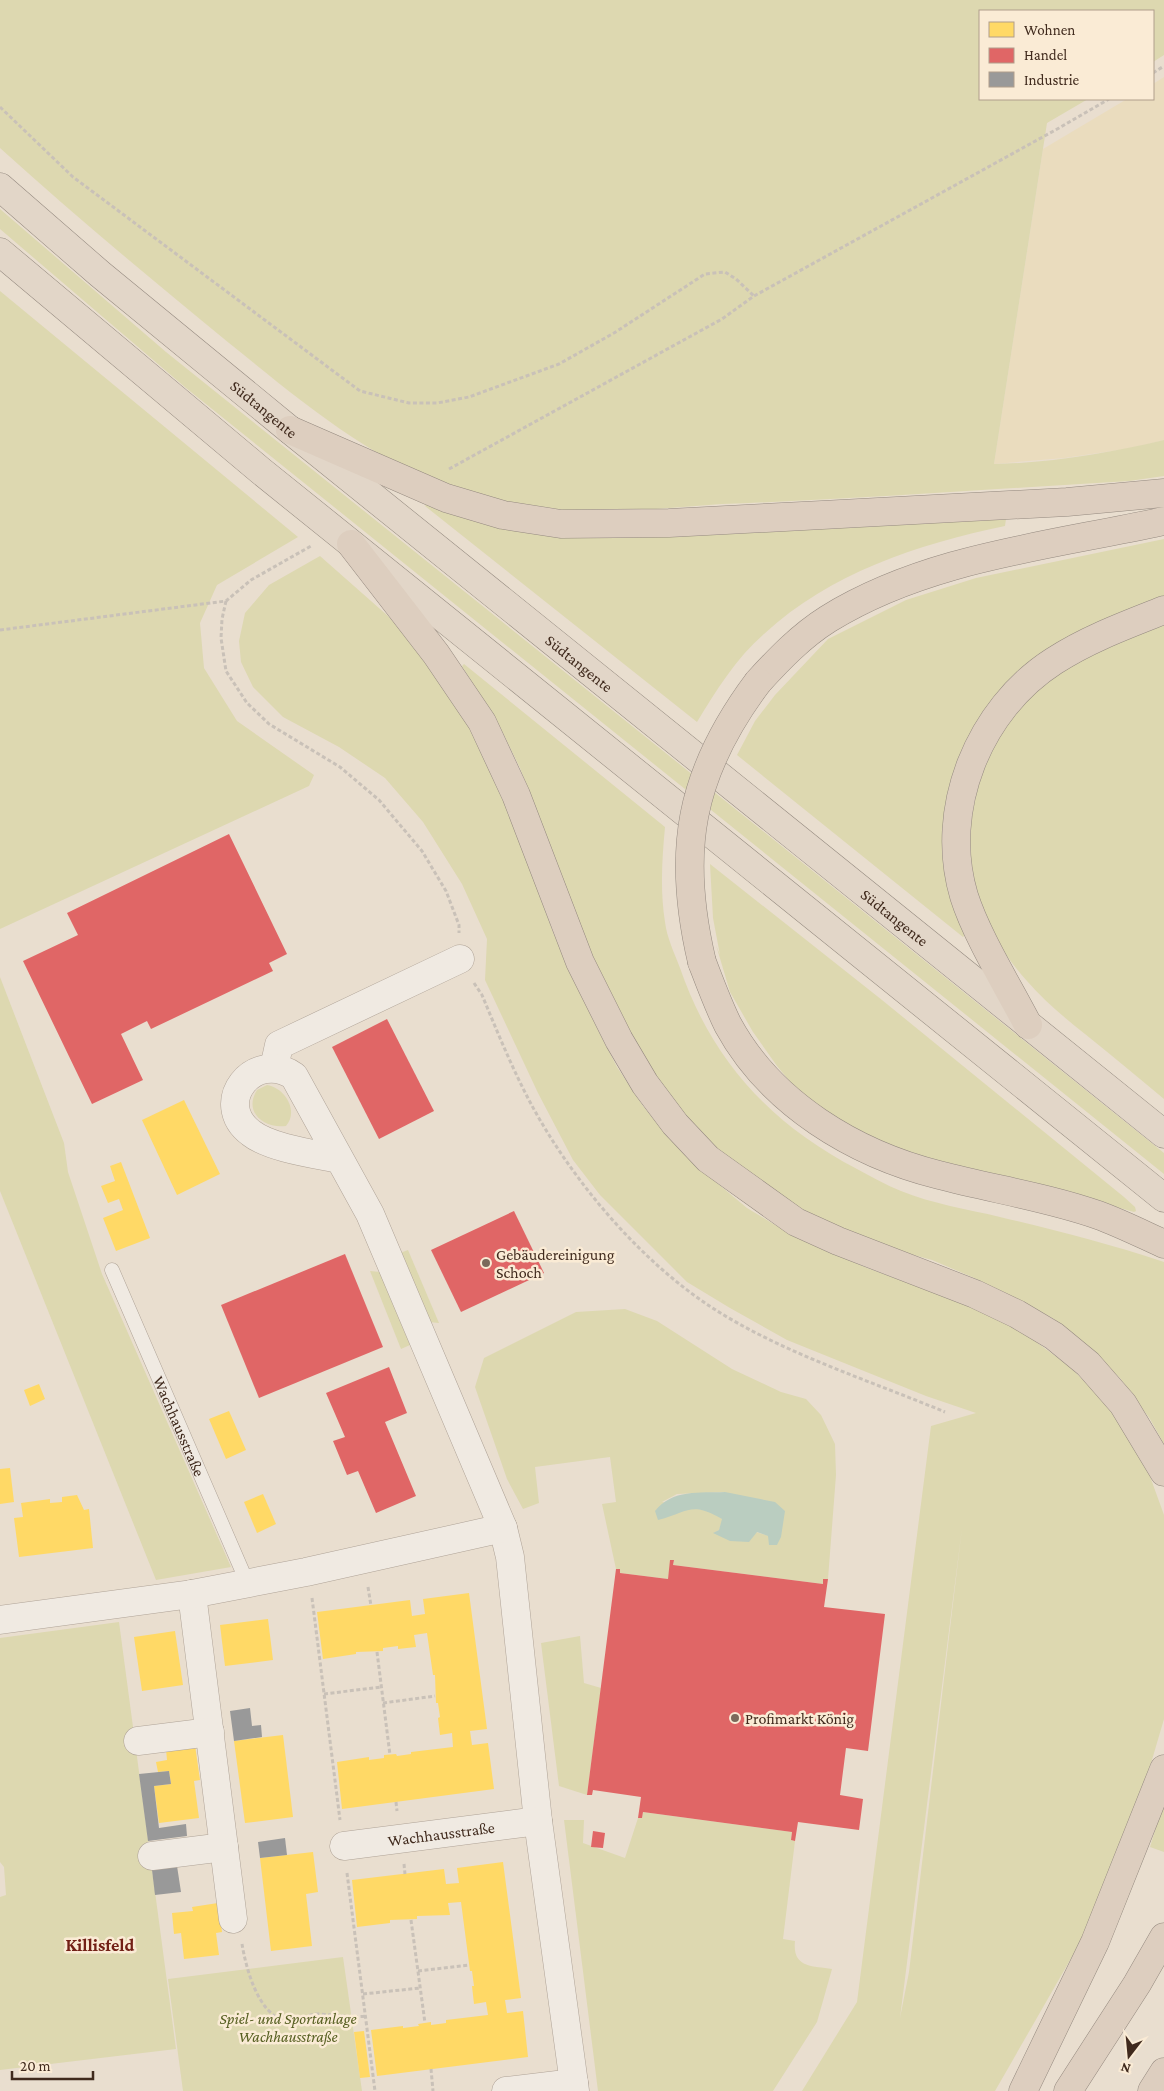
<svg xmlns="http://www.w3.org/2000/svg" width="1164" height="2091" viewBox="0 0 1164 2091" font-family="'Crimson Pro',serif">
<rect width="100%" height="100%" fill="#e9decf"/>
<polygon fill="#eadcbe" points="1164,77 1164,440 1133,448 1064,458 994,464 1043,149 1127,99 1153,99 1153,84"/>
<g fill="#ddd8b0" fill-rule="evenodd">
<path d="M 0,0 L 1164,0 L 1164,55 L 1153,62 L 1153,11 L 980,11 L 980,99 L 1088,99 L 1047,123 L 994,464 C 1051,463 1109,453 1164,440 L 1164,476 L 1129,481 C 994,489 858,499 722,504 C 691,506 659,509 628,511 C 571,513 515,508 461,491 C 373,463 300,400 229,343 C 151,279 75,216 0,148 Z"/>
<polygon points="0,209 166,352 1164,1153 1164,1174 186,388 0,229"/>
<polygon points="0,291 298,537 217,585 200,623 204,668 237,721 314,775 309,786 0,929"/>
<path d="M 427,503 L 545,533 L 599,538 L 709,535 L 1006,519 L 1005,526 C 918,544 830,573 764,634 C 736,658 716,691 697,722 L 425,506 Z"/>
<polygon points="1164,539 1164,600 1044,653 984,710 969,742 965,935 963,937 737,755 755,721 775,695 828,639 906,600 976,578"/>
<path d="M 320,556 L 388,616 L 421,653 L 463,713 L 500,786 L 554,935 L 598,1030 L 617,1067 L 643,1106 L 670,1139 L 717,1183 L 747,1208 L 785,1231 L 867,1268 L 972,1306 L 1008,1323 L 1032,1339 L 1069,1366 L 1105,1402 L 1133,1441 L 1147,1468 L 1164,1515 L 1164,1719 L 1142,1794 L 1085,1934 L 995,2091 L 802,2091 L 857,2002 L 931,1426 L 976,1413 L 926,1396 L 787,1340 L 730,1308 L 687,1282 L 600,1195 L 573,1160 L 538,1093 L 485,980 L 487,939 L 462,884 L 423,822 L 385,778 L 339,747 L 283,717 L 253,687 L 241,662 L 239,641 L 245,613 L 269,585 ZM 962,1528 L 909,1972 L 900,2018 Z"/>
<path d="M 1164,625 L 1164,1099 C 1138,1077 1112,1056 1085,1034 C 1065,1018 1044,1001 1027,981 C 1010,962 993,938 984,915 C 950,834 981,734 1048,680 C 1054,675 1061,672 1068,668 C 1098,651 1131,638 1164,625 Z"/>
<path d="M 464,664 L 665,827 C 662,859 660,890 665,922 C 667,938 674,952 680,968 C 712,1061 771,1124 857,1169 C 872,1177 886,1185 901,1191 C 933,1204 967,1209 1000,1217 C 1055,1230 1110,1244 1164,1262 L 1164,1444 L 1150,1419 L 1120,1378 L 1054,1319 L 1008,1294 L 972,1277 L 932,1260 L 885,1247 L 794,1211 L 710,1149 L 645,1066 L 601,980 L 520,768 L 503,733 L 462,666 Z"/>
<polygon points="710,864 882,1000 1124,1197 1135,1207 1136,1211 1134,1212 1084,1198 878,1147 797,1090 777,1066 753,1032 730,992 716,945 720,955 713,918"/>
<polygon points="0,977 64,1143 68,1172 102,1274 231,1567 156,1580 0,1191"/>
<path d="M 267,1085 C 285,1088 299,1111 286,1126 C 264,1129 243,1112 257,1090 Z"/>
<polygon points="408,1250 439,1323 429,1322 400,1253"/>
<polygon points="370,1271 380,1272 410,1345 401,1349"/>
<path d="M 625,1309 L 657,1321 L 732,1369 L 781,1392 L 806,1399 L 821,1415 L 835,1444 L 836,1475 L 828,1579 L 823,1579 L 823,1584 L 673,1565 L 674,1560 L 671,1560 L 668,1579 L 620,1573 L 620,1569 L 616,1569 L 602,1504 L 616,1502 L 610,1457 L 535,1467 L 539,1503 L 523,1509 L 507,1479 L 475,1387 L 484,1358 L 576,1312 ZM 725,1492 L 781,1537 L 769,1536 L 756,1532 L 714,1533 L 719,1530 L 723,1519 L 709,1511 L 662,1502 L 677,1494 Z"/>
<polygon points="119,1622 176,2049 0,2070 0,1897 6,1895 4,1867 0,1862 0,1638"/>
<polygon points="580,1636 584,1683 601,1688 587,1795 559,1786 541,1643"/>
<polygon points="1164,1801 1164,1852 1150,1847"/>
<path d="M 643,1812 L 792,1832 L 791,1840 L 795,1841 L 783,1939 L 795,1941 C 792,1968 812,1966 832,1969 L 817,2022 L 773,2091 L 598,2091 L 564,1820 L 584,1820 L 583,1843 L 625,1858 L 638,1818 L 642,1818 Z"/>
<polygon points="343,1957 362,2091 183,2091 168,1979"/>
</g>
<path fill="#bacdc0" d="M 725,1492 L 775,1502 L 785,1511 L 781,1537 L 777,1545 L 769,1545 L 768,1536 L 757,1532 L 749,1542 L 730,1541 L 713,1533 L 719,1530 L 722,1519 C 691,1501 689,1512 658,1520 L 655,1511 C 672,1489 700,1493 725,1492 Z"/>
<g fill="#ffd966">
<polygon points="184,1100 220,1174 177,1195 142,1120"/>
<polygon points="121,1162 150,1238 116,1251 103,1218 123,1210 119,1199 108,1203 101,1186 115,1181 110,1166"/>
<polygon points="39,1384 45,1399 30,1406 24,1390"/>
<polygon points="229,1411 246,1450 226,1459 209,1419"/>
<polygon points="10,1468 14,1502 0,1504 0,1469"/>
<polygon points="263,1494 276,1524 257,1533 244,1502"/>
<polygon points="77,1495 84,1510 89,1509 93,1548 19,1557 14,1518 23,1517 21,1503 50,1499 50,1503 62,1502 62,1497"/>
<polygon points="469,1593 487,1729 470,1731 472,1745 488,1743 494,1789 342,1809 337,1762 369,1757 369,1760 384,1758 384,1755 396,1754 397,1756 411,1754 411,1752 453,1747 452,1733 440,1735 438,1718 440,1717 438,1703 436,1703 435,1675 433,1675 427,1633 414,1635 416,1647 398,1649 398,1646 383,1648 383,1651 356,1652 356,1654 323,1659 317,1612 410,1600 412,1616 425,1614 423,1599"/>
<polygon points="268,1619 273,1660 225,1666 220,1625"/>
<polygon points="175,1631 183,1685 142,1691 134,1637"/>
<polygon points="283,1735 293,1817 245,1823 234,1741"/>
<polygon points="195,1745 200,1780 194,1781 199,1818 159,1823 154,1786 171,1784 169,1771 158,1772 156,1762 167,1760 166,1749"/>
<polygon points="313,1852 318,1892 306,1894 312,1946 271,1951 260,1858"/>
<polygon points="503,1862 521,1998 505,2000 507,2013 523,2011 528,2057 377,2076 371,2030 403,2026 403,2028 419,2026 418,2024 431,2022 431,2025 446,2023 446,2020 488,2015 486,2002 474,2004 472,1986 474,1986 472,1971 470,1971 461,1902 448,1903 450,1915 417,1916 417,1919 390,1920 390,1923 357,1927 352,1880 444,1869 446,1884 459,1883 457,1868"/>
<polygon points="218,1903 222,1932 216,1933 219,1955 184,1959 181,1933 174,1934 172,1913 193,1911 192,1907"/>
<polygon points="364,2031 370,2077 360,2078 354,2032"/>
</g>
<g fill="#e06666">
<polygon points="229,834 287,954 269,963 273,971 151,1029 147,1021 121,1034 143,1080 92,1104 23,961 78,935 67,913"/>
<polygon points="387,1019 434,1111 379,1139 332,1047"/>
<polygon points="514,1211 544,1273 461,1312 431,1250"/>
<polygon points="345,1254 383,1347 259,1398 221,1305"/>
<polygon points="389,1367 407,1413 385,1422 416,1496 376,1513 358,1471 347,1475 333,1441 345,1437 326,1393"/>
<polygon points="670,1560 674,1560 673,1565 823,1584 823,1579 828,1579 824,1607 885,1614 868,1751 846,1748 840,1795 863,1799 859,1830 798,1822 795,1841 791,1840 792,1832 643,1812 642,1818 638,1818 641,1797 593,1790 592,1795 587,1795 616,1569 620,1569 620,1573 668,1579"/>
<polygon points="593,1831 605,1833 603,1848 591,1847"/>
</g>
<g fill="#999">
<polygon points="250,1708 252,1726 261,1725 262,1737 234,1741 230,1711"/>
<polygon points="169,1771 171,1784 154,1786 159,1828 186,1824 187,1836 148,1841 139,1774"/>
<polygon points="285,1838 287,1855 260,1858 258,1842"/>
<polygon points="177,1866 181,1892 155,1895 152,1870"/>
</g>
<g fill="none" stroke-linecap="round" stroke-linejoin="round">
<defs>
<g id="service">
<path id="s1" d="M 112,1270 L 247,1582"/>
</g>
<g id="minor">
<polyline points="274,1068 279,1045 460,959"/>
<path d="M 339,1159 C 314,1154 270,1148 251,1133 C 211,1103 254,1049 294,1076 L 370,1214 L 503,1528 L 510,1557 L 538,1821 L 575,2091"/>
<polyline points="192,1594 233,1919"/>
<polyline points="0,1620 192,1594 306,1572 503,1528"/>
<polyline points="138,1741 210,1732"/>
<path id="s2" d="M 344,1846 L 538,1821"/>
<polyline points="152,1856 224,1847"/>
<polyline points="506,2091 574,2083"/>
</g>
<g id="trunk">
<path id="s3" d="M 0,187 L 100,274 L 290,430 L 1164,1134"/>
<polyline points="0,252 261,471 1164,1198"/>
</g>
<g id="motorway">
<polyline points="290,430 446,498 503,515 561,524 669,523 822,515 1067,502 1164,493"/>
<polyline points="351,544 436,654 482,722 516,795 580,962 619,1040 645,1084 675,1124 708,1159 796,1222 838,1241 975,1294 1017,1314 1054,1336 1088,1364 1123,1404 1164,1472"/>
<path d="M 758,682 C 779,659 801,636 828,619 C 928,557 1051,546 1164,521"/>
<path d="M 702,962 C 710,983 718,1005 728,1025 C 771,1104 855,1154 939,1175 C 992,1189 1047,1197 1098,1215 C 1120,1223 1142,1234 1164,1244"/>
<path d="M 1028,1025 C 1008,986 977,937 964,896 C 938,809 979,709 1054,661 C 1088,639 1126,625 1164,610"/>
<polyline points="1023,2091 1095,1942 1164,1769"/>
<polyline points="1068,2091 1137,1984 1164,1937"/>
<polyline points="1152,2091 1164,2072"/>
</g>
</defs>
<use href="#service" stroke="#afa397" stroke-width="15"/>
<use href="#minor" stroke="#afa397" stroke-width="29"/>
<use href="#trunk" stroke="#94897f" stroke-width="29"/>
<use href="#motorway" stroke="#94897f" stroke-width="29"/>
<g stroke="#c9c1b8" stroke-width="3" stroke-dasharray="4 2.5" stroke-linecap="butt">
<polyline points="1153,73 1164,66"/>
<polyline points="0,107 73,177 360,391 409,403 437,403 469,397 559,364 614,333 705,274 725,272 736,279 754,296"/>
<polyline points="449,469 722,319 754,296 1059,128 1109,99"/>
<polyline points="226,601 222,619 221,638 226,671 247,703 269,724 340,767 379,800 422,851 446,891 459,925 459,933"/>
<polyline points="0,630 226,601 251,580 311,546"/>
<path d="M 474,983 L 482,995 C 497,1031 512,1068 530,1102 C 571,1179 638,1259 711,1307 C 780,1352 868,1380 945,1412"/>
<polyline points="368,1587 371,1606"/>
<polyline points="312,1598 340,1820"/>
<polyline points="377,1652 390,1755"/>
<polyline points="324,1694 381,1687"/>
<polyline points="383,1703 435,1696"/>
<polyline points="396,1802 397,1811"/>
<polyline points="404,1864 405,1874"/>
<polyline points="347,1873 375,2091"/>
<polyline points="411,1920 425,2023"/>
<path d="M 242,1944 C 246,1968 258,2015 286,2021 C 296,2023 306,2015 316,2014 C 333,2014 348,2018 366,2016"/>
<polyline points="418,1971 469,1965"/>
<polyline points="363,1994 420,1988"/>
<polyline points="431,2069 433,2091"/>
</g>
<use href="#service" stroke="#f0eae2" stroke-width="14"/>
<use href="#minor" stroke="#f0eae2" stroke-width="28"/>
<use href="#trunk" stroke="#e2d6c8" stroke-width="28"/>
<use href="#motorway" stroke="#ddcebf" stroke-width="28"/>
<defs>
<path id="motorway-bridge" d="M 702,962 C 676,852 689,774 758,682"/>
</defs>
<use href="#motorway-bridge" stroke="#94897f" stroke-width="29" stroke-linecap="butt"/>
<use href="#motorway-bridge" stroke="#ddcebf" stroke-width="28"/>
</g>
<g fill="#7b695b" stroke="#faebd5" stroke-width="2">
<circle cx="486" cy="1263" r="5"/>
<circle cx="735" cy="1718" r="5"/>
</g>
<g text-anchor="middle" stroke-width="5" stroke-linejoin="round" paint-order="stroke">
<g font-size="16" fill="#402a1d" stroke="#faebd5">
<text dy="6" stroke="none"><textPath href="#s3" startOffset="345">Südtangente</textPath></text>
<text dy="6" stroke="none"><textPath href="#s3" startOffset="750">Südtangente</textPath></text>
<text dy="6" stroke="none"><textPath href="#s3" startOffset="1155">Südtangente</textPath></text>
<text dy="6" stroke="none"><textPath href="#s1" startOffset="170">Wachhausstraße</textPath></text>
<text dy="6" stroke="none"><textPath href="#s2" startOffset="98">Wachhausstraße</textPath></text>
</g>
<g font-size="16" fill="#402a1d" stroke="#faebd5" text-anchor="start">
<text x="496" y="1260">Gebäudereinigung<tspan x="496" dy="18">Schoch</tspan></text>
<text x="745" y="1724">Profimarkt König</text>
</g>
<g font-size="16" font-style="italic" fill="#565f21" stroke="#faebd5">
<text x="288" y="2024">Spiel- und Sportanlage<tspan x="288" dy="18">Wachhausstraße</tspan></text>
</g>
<g font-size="18" font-weight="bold" fill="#722016" stroke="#faebd5">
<text x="100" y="1951">Killisfeld</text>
</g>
</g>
<rect x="979" y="10" width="175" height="90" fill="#faebd5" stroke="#b09e8b"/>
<rect x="989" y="22" width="25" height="15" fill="#ffd966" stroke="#b09e8b"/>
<text x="1024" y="35" font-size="15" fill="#402a1d">Wohnen</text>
<rect x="989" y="48" width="25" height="15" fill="#e06666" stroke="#b09e8b"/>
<text x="1024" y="60" font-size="15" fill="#402a1d">Handel</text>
<rect x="989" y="72" width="25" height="15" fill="#999999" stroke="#b09e8b"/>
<text x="1024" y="85" font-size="15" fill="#402a1d">Industrie</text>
<g transform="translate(1129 2056) rotate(196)" stroke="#faebd5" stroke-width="4" paint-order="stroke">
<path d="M0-4L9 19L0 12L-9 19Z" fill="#402a1d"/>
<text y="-8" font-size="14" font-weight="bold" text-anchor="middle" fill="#402a1d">N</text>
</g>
<path d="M12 2071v8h81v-8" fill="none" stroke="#402a1d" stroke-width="2.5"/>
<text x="20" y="2071" font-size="15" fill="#402a1d" stroke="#faebd5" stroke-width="4" paint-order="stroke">20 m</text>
</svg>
